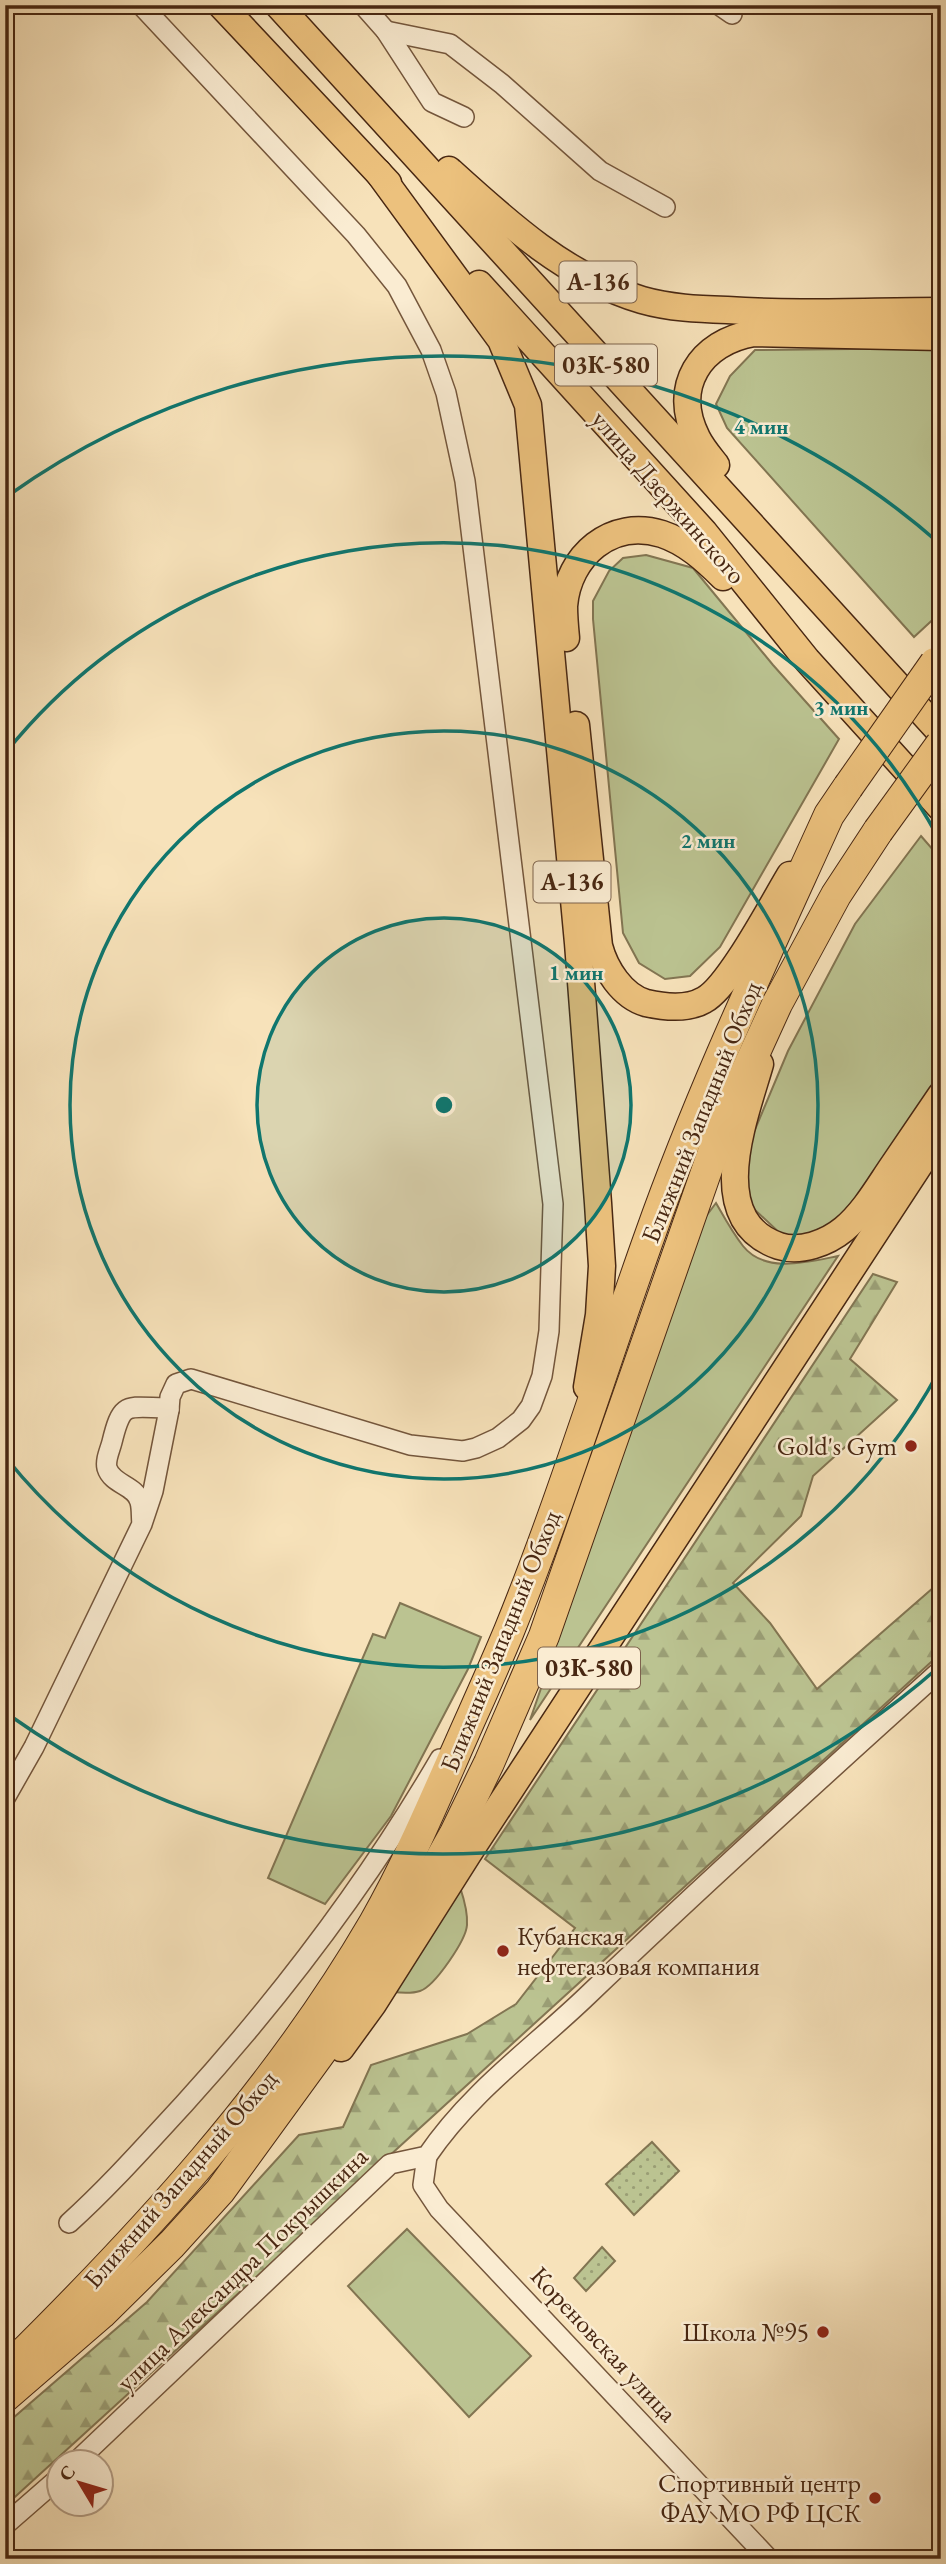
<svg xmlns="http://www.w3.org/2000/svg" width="946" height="2564" viewBox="0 0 946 2564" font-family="'EB Garamond',serif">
<defs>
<pattern id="forest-firs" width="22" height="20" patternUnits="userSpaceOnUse" patternTransform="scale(1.75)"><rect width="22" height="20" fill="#bbc391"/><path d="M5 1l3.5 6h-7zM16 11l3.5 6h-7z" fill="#9a9e75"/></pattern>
<pattern id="park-dots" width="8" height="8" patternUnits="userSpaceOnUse" patternTransform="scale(1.75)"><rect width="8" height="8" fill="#bbc391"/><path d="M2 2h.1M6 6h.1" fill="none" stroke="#9a9e75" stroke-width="1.8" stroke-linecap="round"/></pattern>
</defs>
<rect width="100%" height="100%" fill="#f7e2ba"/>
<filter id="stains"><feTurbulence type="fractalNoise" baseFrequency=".00286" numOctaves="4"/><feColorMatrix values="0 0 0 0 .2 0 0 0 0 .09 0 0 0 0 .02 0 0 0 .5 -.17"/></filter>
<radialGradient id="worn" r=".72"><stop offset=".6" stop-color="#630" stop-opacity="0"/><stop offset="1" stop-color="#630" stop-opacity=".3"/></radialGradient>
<g fill="#bbc391" stroke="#827552" stroke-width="2">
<polygon points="941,348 941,612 914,637 727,428 716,404 730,376 755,350"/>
<polygon points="646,555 693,568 773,665 839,739 720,947 690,976 665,979 639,963 623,933 593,619 593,601 609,571 623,558"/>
<polygon points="921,836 941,859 941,1074 860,1197 840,1220 820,1232 784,1237 754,1209 743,1187 751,1139 788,1051 855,924"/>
<path d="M 716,1203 C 724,1217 732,1232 743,1246 C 765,1274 808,1262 838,1256 L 530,1720 L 704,1219 Z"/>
<polygon points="400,1603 481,1637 468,1669 391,1816 325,1904 268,1878 373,1634 385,1638"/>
<path d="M 460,1887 C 464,1899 468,1912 467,1925 C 466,1940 435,1986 420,1991 C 411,1994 402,1993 393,1992 Z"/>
<polygon points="407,2229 531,2356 469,2417 348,2286"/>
</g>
<polygon fill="url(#forest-firs)" stroke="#827552" stroke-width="2" points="873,1274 897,1282 850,1359 897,1400 813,1476 801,1516 733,1583 770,1623 817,1689 941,1581 941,1653 5,2506 5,2425 147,2302 299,2135 343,2127 371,2065 467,2034 516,2004 575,1928 485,1859"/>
<g fill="url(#park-dots)" stroke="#827552" stroke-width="2">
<polygon points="652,2142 679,2171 634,2215 606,2184"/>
<polygon points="602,2247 615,2261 586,2291 574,2278"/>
</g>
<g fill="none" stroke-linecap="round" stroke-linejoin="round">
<defs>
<g id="minor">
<polyline points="141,5 356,235 397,286 431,350 446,393 465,481 553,1204 549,1331 542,1376 531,1406 521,1420 498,1438 476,1448 463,1451 410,1445 191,1379 176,1384 170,1397 169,1410"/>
<polyline points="363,5 386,31 432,102 464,117"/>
<polyline points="719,5 732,14"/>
<polyline points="386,31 450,44 502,84 600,171 665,207"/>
<path d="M 5,1798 L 34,1747 L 142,1524 L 153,1491 L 169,1410 L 165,1408 C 126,1407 122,1401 112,1442 C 110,1450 105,1460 107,1468 C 112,1485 136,1485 140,1502 C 142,1509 141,1517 142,1524"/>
<polyline points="427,2156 423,2185 439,2209 769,2559"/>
<path d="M 69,2223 C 110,2186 146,2145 184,2104 C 281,1997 367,1884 440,1759"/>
<path d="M 76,2462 L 390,2164 L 427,2156 C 471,2091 533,2048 588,1995 C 704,1884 822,1777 941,1670"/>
<polyline points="5,2525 60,2477"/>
</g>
<g id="major">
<polyline points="221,5 388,183"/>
<polyline points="278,5 941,733"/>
<path d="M 449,170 C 505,221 567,278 642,300 C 670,308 698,309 727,310 C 798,315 870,311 941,311"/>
<polyline points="378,172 501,340 528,405 578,943 598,1203 602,1266 599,1315 587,1387"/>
<polyline points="479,284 704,532 807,660 941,808"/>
<path d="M 716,465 C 709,456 702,448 697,438 C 671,387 700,342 754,333 L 941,337"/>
<path d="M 566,638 C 565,628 564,617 564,606 C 568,556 611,518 662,534 C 686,542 705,559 723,577"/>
<path d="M 576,725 L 599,946 C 605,969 622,996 646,1003 C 664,1007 687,1010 704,1000 C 729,987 773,903 790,875"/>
<path d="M 760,1064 C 745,1117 703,1220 779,1246 C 800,1253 827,1243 844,1229 C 863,1213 876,1191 890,1170 C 907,1145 924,1120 941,1095"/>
<polyline points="341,2048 373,2004 468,1854 941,1132"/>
</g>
<g id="highway">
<path d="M 5,2371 C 143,2235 276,2091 374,1923 C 405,1869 430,1811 455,1754 C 473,1713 492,1672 509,1631 C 562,1501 603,1366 650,1235 C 701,1091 766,954 829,815 L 848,787"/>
<polyline points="5,2397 101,2314 172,2244 220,2191 340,2026 418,1899 455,1833 489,1763 544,1636 725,1118 777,1004 836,895 878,831"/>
</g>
</defs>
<use href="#minor" stroke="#74563c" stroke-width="22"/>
<use href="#major" stroke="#482712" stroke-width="29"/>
<use href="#highway" stroke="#482712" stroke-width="32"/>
<use href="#minor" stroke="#faecd2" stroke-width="19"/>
<use href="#major" stroke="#ecc17d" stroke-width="26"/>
<use href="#highway" stroke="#ecc17d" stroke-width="30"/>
<defs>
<g id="highway-bridge">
<polyline points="848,787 935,663"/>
<polyline points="878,831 941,744"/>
</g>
</defs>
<use href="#highway-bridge" stroke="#482712" stroke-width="32" stroke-linecap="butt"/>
<use href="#highway-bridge" stroke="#ecc17d" stroke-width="30"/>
</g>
<circle cx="444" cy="1105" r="187" fill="#0f766e" fill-opacity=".12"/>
<g fill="none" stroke="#0f766e" stroke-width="3.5">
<circle cx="444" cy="1105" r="187"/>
<circle cx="444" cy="1105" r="374"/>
<path d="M940 1369A562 562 0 0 1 7 1459M7 751A562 562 0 0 1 940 841"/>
<path d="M940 1666A749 749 0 0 1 9 1715M9 495A749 749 0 0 1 940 544"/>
</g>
<g fill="#8f2418" stroke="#faecd2" stroke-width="2.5">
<circle cx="911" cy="1446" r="7"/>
<circle cx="503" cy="1951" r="7"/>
<circle cx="823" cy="2332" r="7"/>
<circle cx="875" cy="2498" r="7"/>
</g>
<g text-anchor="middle" stroke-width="5" stroke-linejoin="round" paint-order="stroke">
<g fill="#faecd2" stroke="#7d624c" stroke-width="2">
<rect x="559.5" y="261.5" width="77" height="41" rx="5"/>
<rect x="555" y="344.5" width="102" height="41" rx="5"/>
<rect x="533.5" y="861.5" width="77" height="41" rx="5"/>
<rect x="538" y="1647.5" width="102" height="41" rx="5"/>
</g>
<g font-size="24" font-weight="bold" fill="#482712">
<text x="598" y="290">А-136</text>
<text x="606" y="373">03К-580</text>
<text x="572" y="890">А-136</text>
<text x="589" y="1676">03К-580</text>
</g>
<g font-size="26" fill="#482712" stroke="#faecd2">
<text transform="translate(669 497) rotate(49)" y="9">улица Дзержинского</text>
<text transform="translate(701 1112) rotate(-68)" y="9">Ближний Западный Обход</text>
<text transform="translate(500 1641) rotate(-68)" y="9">Ближний Западный Обход</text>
<text transform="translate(180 2179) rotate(-49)" y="9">Ближний Западный Обход</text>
<text transform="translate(242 2269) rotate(-44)" y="9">улица Александра Покрышкина</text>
<text transform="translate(604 2344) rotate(47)" y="9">Кореновская улица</text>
</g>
<g font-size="26" fill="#482712" stroke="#faecd2" text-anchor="end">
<text x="897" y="1455">Gold's Gym</text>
<text x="517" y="1945" text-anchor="start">Кубанская<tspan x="517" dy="30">нефтегазовая компания</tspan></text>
<text x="809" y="2341">Школа №95</text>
<text x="861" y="2492">Спортивный центр<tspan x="861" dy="30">ФАУ МО РФ ЦСК</tspan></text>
</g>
</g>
<circle cx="444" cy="1105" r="10" fill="#0f766e" stroke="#faecd2" stroke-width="3.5"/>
<g font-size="21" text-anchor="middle" font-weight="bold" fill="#0f766e" stroke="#faecd2" stroke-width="5" stroke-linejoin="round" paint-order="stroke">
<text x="761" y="434">4 мин</text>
<text x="841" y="715">3 мин</text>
<text x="708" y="848">2 мин</text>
<text x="576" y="980">1 мин</text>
</g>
<rect width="946" height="2564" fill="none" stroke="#f7e2ba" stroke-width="28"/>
<rect x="7" y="7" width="932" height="2550" fill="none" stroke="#482712" stroke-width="3.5"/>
<rect x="14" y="14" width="918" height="2536" fill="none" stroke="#482712" stroke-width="2"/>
<g transform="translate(80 2483) rotate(308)"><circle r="33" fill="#faecd2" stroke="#b39d85" stroke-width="2"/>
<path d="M0-5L12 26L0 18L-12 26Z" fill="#8f2418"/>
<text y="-10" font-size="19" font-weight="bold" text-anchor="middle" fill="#482712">С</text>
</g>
<rect width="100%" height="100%" filter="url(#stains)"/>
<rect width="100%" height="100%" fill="url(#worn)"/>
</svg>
